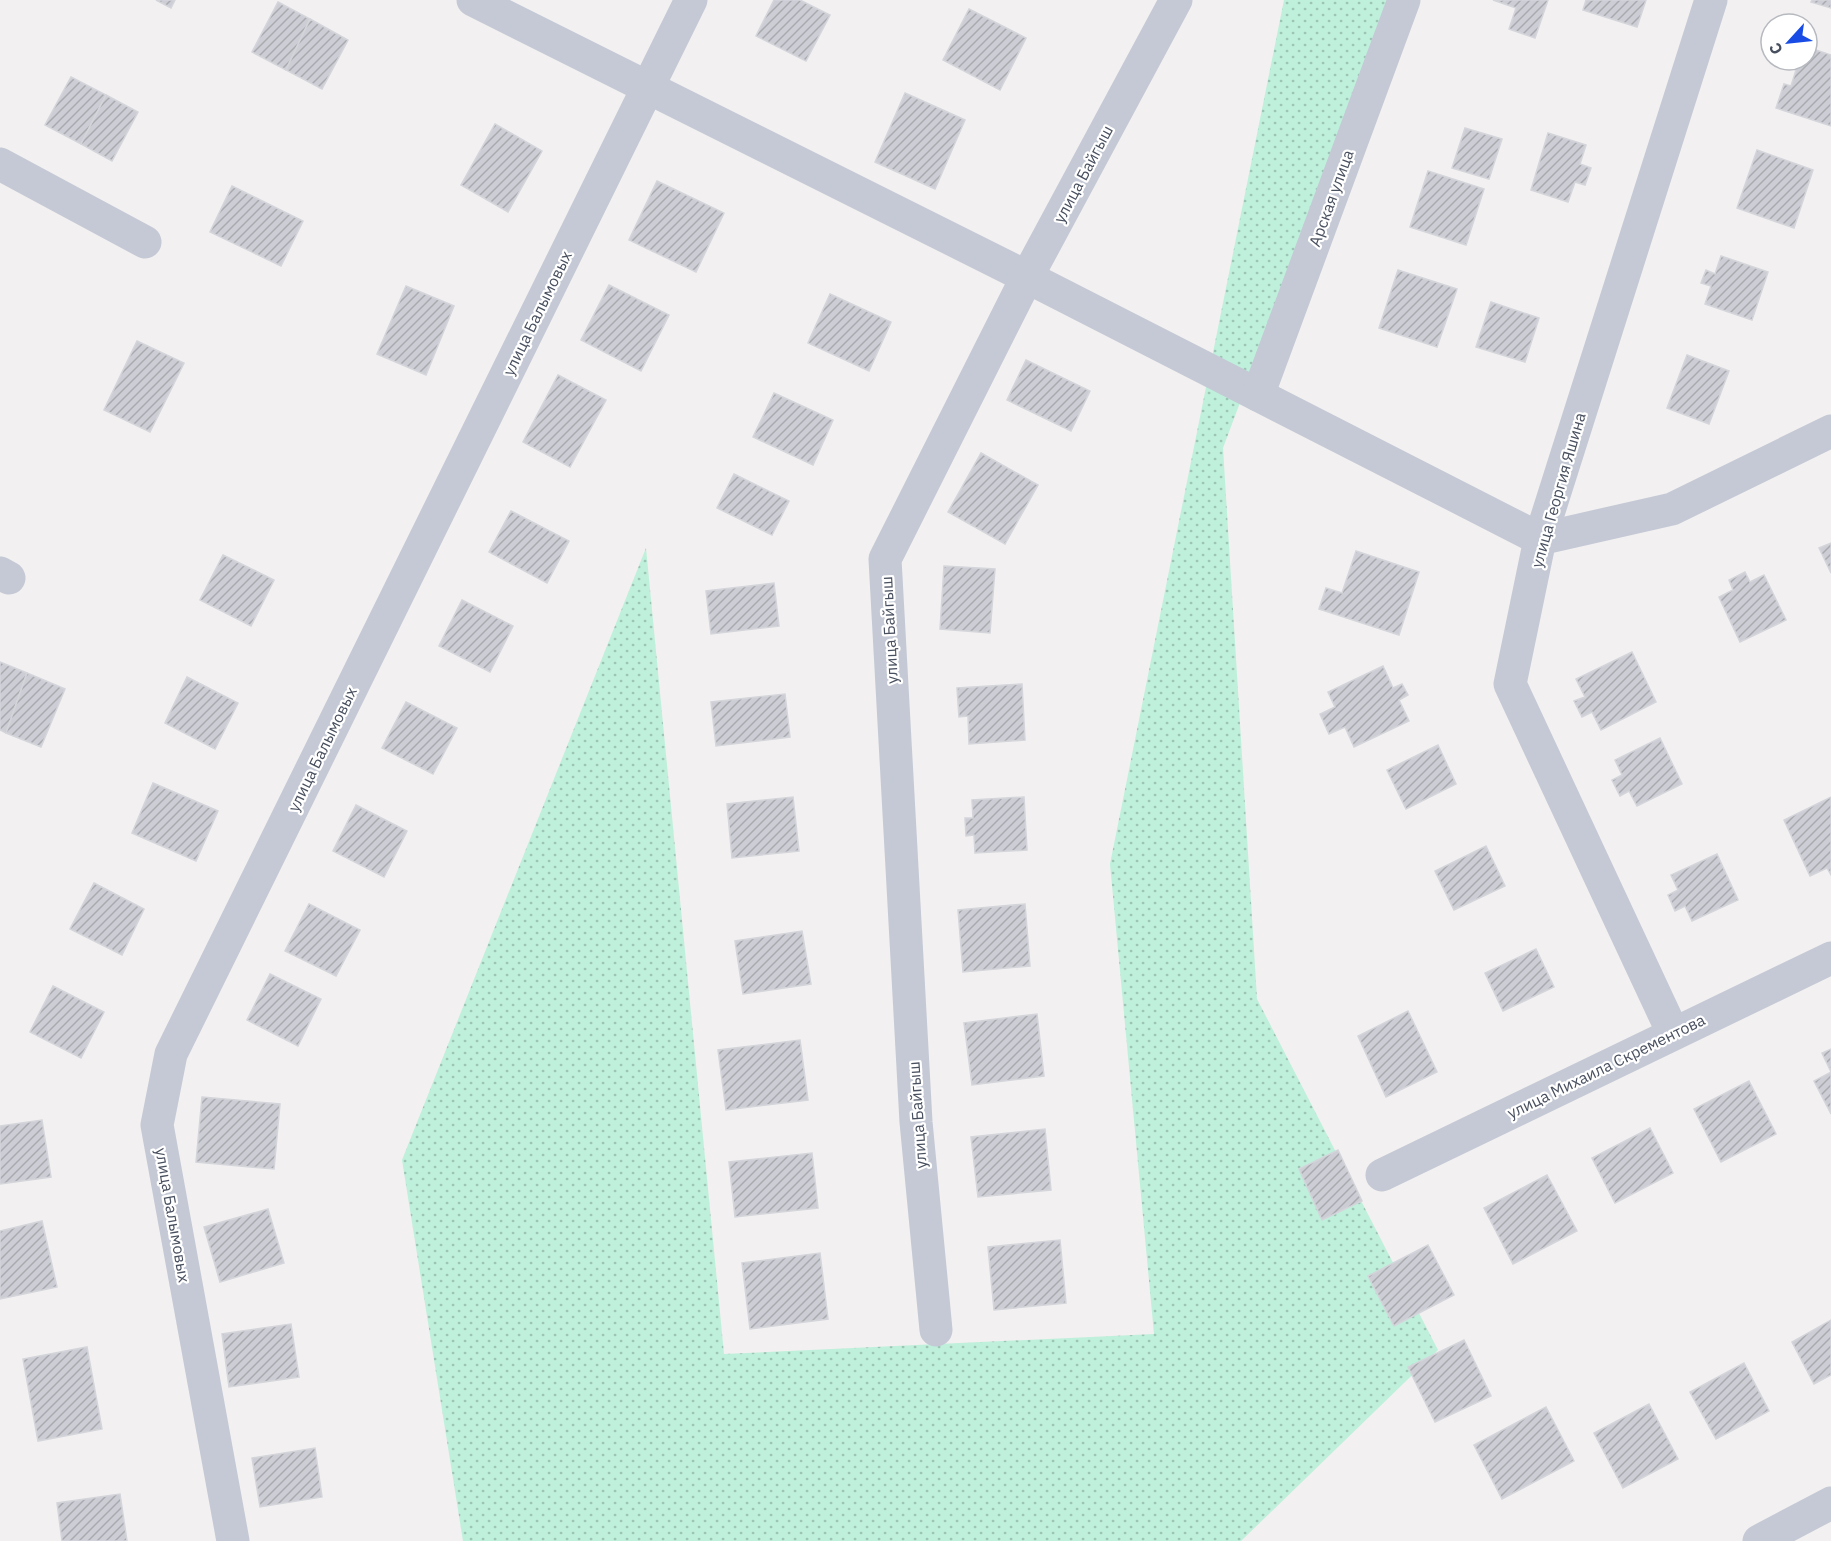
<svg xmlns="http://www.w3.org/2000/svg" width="1831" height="1541" viewBox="0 0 1831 1541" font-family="'IBM Plex Sans',sans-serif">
<defs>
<pattern id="grass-dots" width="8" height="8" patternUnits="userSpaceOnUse" patternTransform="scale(1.5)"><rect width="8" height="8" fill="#bff0db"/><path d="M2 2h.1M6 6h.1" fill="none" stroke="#9dc5b5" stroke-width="1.8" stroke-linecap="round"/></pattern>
<pattern id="building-hatch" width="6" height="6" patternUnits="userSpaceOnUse" patternTransform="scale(1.5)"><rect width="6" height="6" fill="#cdced5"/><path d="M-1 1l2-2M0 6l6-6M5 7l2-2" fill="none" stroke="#a8aab0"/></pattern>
</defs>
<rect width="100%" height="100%" fill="#f2f0f0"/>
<polygon fill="url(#grass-dots)" points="1284,0 1391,0 1223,448 1257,999 1438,1350 1241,1541 463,1541 402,1160 646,548 724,1354 1154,1334 1110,864"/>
<g fill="url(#building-hatch)" stroke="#d4d5db" stroke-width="1.5">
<polygon points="156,0 175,0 171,8"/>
<polygon points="774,0 800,0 830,15 806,61 756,36"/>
<polygon points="1493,0 1548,0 1535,38 1509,29 1516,8"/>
<polygon points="1586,0 1646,0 1637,27 1583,10"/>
<polygon points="1812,0 1831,0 1831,8 1811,2"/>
<polygon points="278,2 310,19 286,70 252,52"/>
<polygon points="969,9 1026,38 1000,90 943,60"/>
<polygon points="310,19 348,40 322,89 286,70"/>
<polygon points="1807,47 1831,55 1831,126 1776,108 1784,84 1791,86 1796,70 1789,68 1792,60 1807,60"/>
<polygon points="71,77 106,95 81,144 45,125"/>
<polygon points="905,93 965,120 935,189 875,162"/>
<polygon points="106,95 138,112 112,161 81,144"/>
<polygon points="495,124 542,151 508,212 461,185"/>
<polygon points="1465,128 1502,139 1489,179 1452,168"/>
<polygon points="1548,133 1586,145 1580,164 1591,168 1585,185 1575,182 1568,202 1531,190"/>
<polygon points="1757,150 1813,170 1794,228 1737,208"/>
<polygon points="1428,171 1484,189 1466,245 1410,227"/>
<polygon points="657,181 724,213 696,272 629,240"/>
<polygon points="232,186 303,221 281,266 210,232"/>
<polygon points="1721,256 1768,272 1752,320 1705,304 1711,286 1701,283 1706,270 1715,274"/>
<polygon points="1398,270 1457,289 1437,347 1379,328"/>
<polygon points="609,285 669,315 641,371 581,340"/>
<polygon points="406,286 454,306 426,375 377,354"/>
<polygon points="830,294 891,322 869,371 808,343"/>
<polygon points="1491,302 1539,318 1525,362 1476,347"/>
<polygon points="137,341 184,363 150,432 104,410"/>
<polygon points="1687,355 1729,371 1709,424 1667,408"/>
<polygon points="1026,360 1090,391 1071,431 1007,400"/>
<polygon points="558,375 606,400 570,467 523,442"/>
<polygon points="774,393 833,420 813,465 753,437"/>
<polygon points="981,453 1038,485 1005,544 948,512"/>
<polygon points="734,474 789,501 772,535 717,508"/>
<polygon points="511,511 569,541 547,583 489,552"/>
<polygon points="1831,543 1831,573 1819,548"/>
<polygon points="1356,551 1419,572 1399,635 1319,609 1326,588 1342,593"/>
<polygon points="223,555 274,580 251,626 200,600"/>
<polygon points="944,566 995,569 990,633 940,629"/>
<polygon points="1745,572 1750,582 1764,575 1786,620 1740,642 1719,597 1733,590 1729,580"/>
<polygon points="774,583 779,626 711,634 706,591"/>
<polygon points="462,600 513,626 490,672 439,646"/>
<polygon points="1632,652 1656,702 1601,730 1592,712 1582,717 1574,701 1585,697 1576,679"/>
<polygon points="0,662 27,673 6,733 0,730"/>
<polygon points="1383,666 1393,688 1402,684 1408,695 1399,700 1409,721 1354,747 1345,727 1329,734 1320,714 1335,707 1328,692"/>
<polygon points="27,673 65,689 41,747 6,733"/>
<polygon points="187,677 238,703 215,749 165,723"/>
<polygon points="1022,684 1025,740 969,744 968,716 959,717 957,688"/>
<polygon points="785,694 790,737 716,746 711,702"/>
<polygon points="406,702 457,728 433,774 382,748"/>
<polygon points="1660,738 1682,784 1637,806 1629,791 1620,796 1612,780 1622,775 1615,760"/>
<polygon points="1438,745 1456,784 1406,809 1387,770"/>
<polygon points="153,783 218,811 196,861 132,833"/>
<polygon points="793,797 799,851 732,858 727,804"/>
<polygon points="1024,797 1027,850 975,853 974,835 966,836 965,818 973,818 972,800"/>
<polygon points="1831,797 1831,875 1827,868 1810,876 1784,820"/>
<polygon points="356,805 407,831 384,877 333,851"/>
<polygon points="1486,846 1505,886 1454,910 1435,871"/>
<polygon points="1717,854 1738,900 1692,921 1685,906 1675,911 1668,895 1678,890 1671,875"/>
<polygon points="94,883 144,909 122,955 70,929"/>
<polygon points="309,904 360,930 336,976 285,951"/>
<polygon points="1025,904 1030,966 963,972 958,910"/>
<polygon points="802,931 811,984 743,994 735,941"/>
<polygon points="1536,949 1554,987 1503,1011 1485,973"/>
<polygon points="270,974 321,999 298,1046 247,1020"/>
<polygon points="53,986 104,1012 81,1058 30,1032"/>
<polygon points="1408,1011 1437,1072 1386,1097 1358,1036"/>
<polygon points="1037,1014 1044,1076 972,1085 964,1023"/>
<polygon points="800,1040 808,1100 726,1110 718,1050"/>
<polygon points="1831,1049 1831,1072 1822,1053"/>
<polygon points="1831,1072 1831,1114 1814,1081"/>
<polygon points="1749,1081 1776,1134 1721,1162 1694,1109"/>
<polygon points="202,1097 280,1104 274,1169 196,1162"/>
<polygon points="42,1120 51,1177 0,1184 0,1126"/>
<polygon points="1650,1128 1673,1173 1615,1203 1592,1158"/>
<polygon points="1045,1129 1051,1190 978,1197 971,1137"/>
<polygon points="1338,1150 1362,1201 1322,1220 1299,1169"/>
<polygon points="812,1153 818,1208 735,1217 729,1162"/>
<polygon points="1547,1175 1577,1231 1513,1264 1484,1208"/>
<polygon points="268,1209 284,1263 220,1282 204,1227"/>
<polygon points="42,1221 57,1287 0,1299 0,1231"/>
<polygon points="1060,1240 1066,1303 994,1310 988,1247"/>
<polygon points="1428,1245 1454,1295 1394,1326 1368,1276"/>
<polygon points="820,1253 828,1319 750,1329 742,1263"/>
<polygon points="1831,1320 1831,1375 1814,1384 1792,1342"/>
<polygon points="291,1324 299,1377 229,1387 222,1334"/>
<polygon points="1464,1340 1491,1396 1435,1422 1408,1367"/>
<polygon points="87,1347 102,1429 38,1441 23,1359"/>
<polygon points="1744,1363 1769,1411 1716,1439 1690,1392"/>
<polygon points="1649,1404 1678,1459 1623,1488 1594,1433"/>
<polygon points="1546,1407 1574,1461 1502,1499 1474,1445"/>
<polygon points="315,1448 322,1497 260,1507 252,1458"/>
<polygon points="120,1494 127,1541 62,1541 57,1503"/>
</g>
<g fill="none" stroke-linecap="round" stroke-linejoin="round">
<g stroke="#c4c9d5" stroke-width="33">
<polyline points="473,0 1027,277 1540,539"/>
<polyline points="0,164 145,242"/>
<polyline points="1258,395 1404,0"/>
<polyline points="1540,539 1672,509 1831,431"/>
<polyline points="0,573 9,578"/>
<polyline points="1673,1033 1510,684 1540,539 1711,0"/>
<polyline points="1382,1175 1831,958"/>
<polyline points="936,1330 916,1122 885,559 1027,277 1176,0"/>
<polyline points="233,1541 157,1125 171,1054 691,0"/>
<polyline points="1759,1541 1831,1503"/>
</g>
</g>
<g text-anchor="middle" stroke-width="4.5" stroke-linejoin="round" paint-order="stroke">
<g font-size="16" fill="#484f5e" stroke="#fff">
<text transform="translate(1083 174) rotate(-62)" y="6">улица Байгыш</text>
<text transform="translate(1331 198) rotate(-70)" y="6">Арская улица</text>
<text transform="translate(537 313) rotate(-64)" y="6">улица Балымовых</text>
<text transform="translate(1558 490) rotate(-74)" y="6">улица Георгия Яшина</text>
<text transform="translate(889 630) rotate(-93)" y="6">улица Байгыш</text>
<text transform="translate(322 749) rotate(-64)" y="6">улица Балымовых</text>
<text transform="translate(1606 1066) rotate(-26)" y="6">улица Михаила Скрементова</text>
<text transform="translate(917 1115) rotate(-94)" y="6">улица Байгыш</text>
<text transform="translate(173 1215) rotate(80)" y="6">улица Балымовых</text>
</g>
</g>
<g transform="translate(1789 42) rotate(243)"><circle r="28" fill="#ffffff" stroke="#b6b9bf" stroke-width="1.5"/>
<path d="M0-4.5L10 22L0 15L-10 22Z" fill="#184ce4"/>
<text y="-9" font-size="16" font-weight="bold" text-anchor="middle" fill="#484f5e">С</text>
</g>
</svg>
